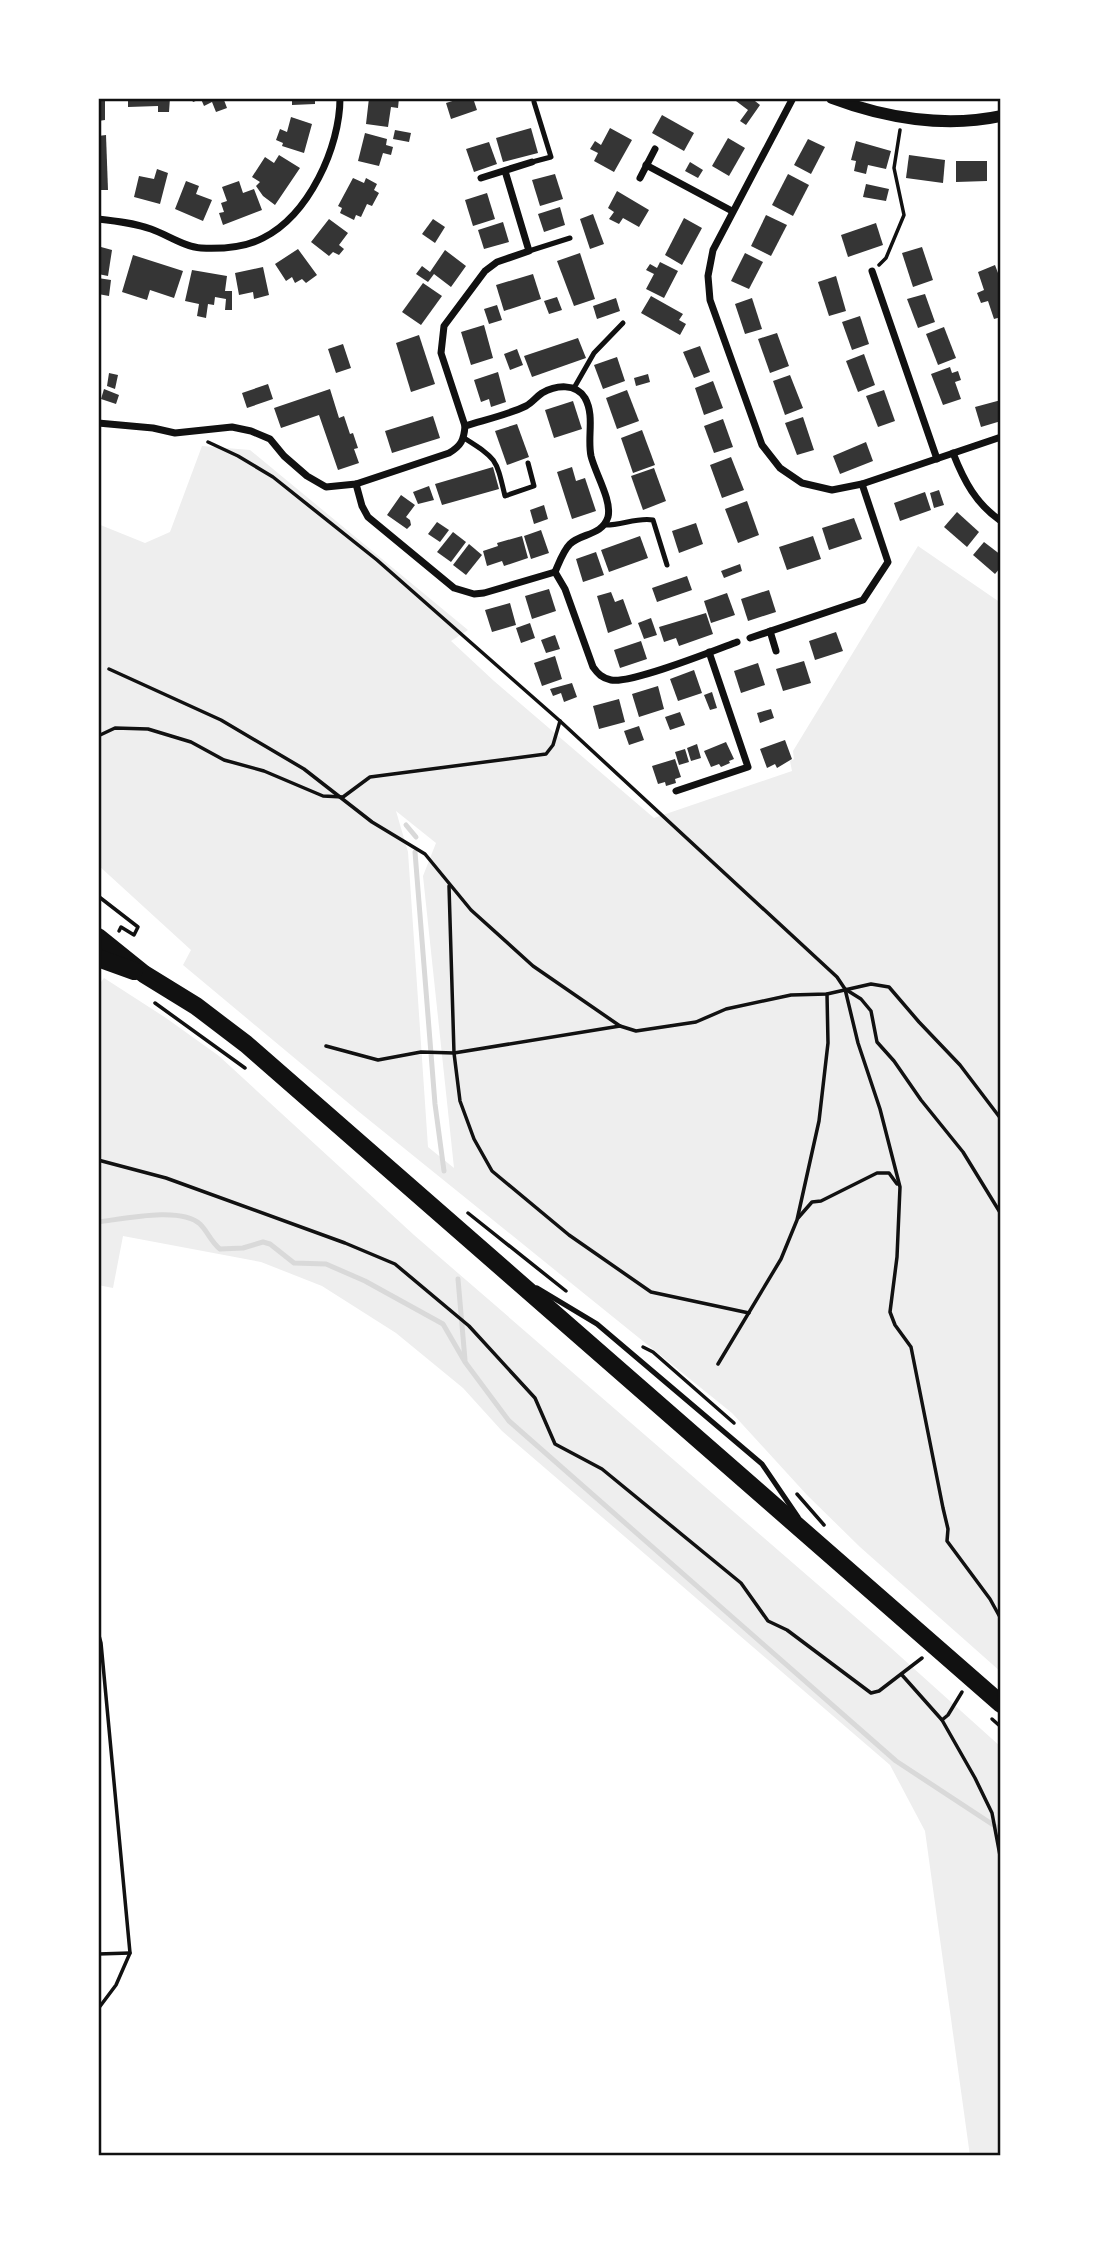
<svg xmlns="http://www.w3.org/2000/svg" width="1099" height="2254" viewBox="0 0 1099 2254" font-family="'Open Sans',sans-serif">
<rect width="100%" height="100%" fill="#fff"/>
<g fill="#eee" fill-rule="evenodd">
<path d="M 202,446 L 250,450 L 468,630 L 451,641 L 494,681 L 654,818 L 792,771 L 790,761 L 794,759 L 793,751 L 918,546 L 1001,603 L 1001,1672 L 860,1547 L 807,1495 L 732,1413 L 358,1111 L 183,965 L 191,950 L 98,865 L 98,524 L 145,543 L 170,532 ZM 396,811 L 436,843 L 423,876 L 454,1168 L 428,1147 L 408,852 Z"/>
<polygon points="104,978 166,1018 219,1056 414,1235 891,1648 1001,1747 1001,2156 970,2156 925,1831 890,1765 502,1431 463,1388 396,1333 322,1286 261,1262 123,1236 113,1288 98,1285 98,986"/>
</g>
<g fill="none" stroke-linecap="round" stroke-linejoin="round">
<g stroke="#d9d9d9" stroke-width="5">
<polyline points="406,825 416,837"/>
<polyline points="415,852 435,1104 444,1171"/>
<path d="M 98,1222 C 123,1219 181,1206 200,1224 C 208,1232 211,1242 220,1249 L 243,1248 L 263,1242 L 270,1244 L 294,1263 L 326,1264 L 365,1281 L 443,1324 L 465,1362 L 509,1421 L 896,1761 L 1001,1830"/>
<polyline points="458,1279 465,1360"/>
</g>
</g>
<g fill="#353535">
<polygon points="98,98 105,98 105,120 98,121"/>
<polygon points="128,98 170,98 169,112 158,112 158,106 128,107"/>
<polygon points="191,98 229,98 224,100 227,108 216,112 212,102 204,106 201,99 193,102"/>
<polygon points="292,98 315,98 315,104 292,105"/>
<polygon points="369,98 399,98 398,108 391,107 388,127 366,124"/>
<polygon points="462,98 483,99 474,101 477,110 451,119 446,103"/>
<polygon points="732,98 757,98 755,101 760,105 746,125 740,121 748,110"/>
<polygon points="662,115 694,133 684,151 652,133"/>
<polygon points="291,117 312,124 304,153 282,146 283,143 276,140 280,129 287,132"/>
<polygon points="531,128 538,153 503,162 496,138"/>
<polygon points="610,128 632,140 614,172 594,161 598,153 590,149 595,141 601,145"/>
<polygon points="395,130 411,133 409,142 393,139"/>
<polygon points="365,133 387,139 386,145 393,147 391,155 383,153 379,166 358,161"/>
<polygon points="106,135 108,190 98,190 98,136"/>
<polygon points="728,138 745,148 729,176 712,166"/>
<polygon points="808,139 825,147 811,174 794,165"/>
<polygon points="856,141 891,151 886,169 868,165 866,174 854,171 856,161 851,160"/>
<polygon points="489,142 497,164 474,172 466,149"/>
<polygon points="279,155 300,168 275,205 263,196 256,186 260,182 252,177 265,157 274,163"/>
<polygon points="909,155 945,160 943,183 906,178"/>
<polygon points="956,161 987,161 987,181 956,182"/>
<polygon points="690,162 703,170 698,178 685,171"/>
<polygon points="157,169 168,173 160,204 134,197 139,176 154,179"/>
<polygon points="555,174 563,199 540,206 532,180"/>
<polygon points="788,174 809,185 793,216 772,205"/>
<polygon points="353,178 364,183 366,178 377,184 374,190 379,193 372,206 367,204 361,217 356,215 354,220 340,213 342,208 338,206"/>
<polygon points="186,181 199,186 196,194 212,200 203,221 175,209"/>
<polygon points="239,181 243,193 254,189 262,210 223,225 219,213 224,212 221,203 227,201 222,187"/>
<polygon points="866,184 889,189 886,201 863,197"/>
<polygon points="617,191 649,210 639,227 623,218 619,224 609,219 614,212 608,208"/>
<polygon points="487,193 495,219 473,226 465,200"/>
<polygon points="560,207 565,225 544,232 538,214"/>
<polygon points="593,214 604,244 590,249 580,219"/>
<polygon points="766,215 787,225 771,256 751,246"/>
<polygon points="684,218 702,228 682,265 665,255"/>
<polygon points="329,219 348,233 339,245 344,249 339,255 333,252 329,256 311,242"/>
<polygon points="433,219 445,227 435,243 422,234"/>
<polygon points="503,222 509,242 484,249 478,230"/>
<polygon points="876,223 883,245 848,257 841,235"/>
<polygon points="101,247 112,250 108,276 98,274 98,255"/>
<polygon points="922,247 933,280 913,287 902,253"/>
<polygon points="298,249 317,275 306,283 302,279 295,283 292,277 286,281 275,264"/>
<polygon points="445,250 466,266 451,287 434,274 428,282 416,274 422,266 430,272"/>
<polygon points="580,253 595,299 574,306 557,261"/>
<polygon points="745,253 763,262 749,289 731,281"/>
<polygon points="133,255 183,271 174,298 150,290 147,300 122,292"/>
<polygon points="660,262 678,271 664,298 646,289 654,274 646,270 650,264 657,268"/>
<polygon points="995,265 1001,281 1001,317 994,319 988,301 981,303 977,293 984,290 978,272"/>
<polygon points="263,267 269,295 254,299 253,292 239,295 235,273"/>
<polygon points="192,270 227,276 225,291 232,291 232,310 225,310 226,299 215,297 214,305 208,304 206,318 197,316 199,304 185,301"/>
<polygon points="533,274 541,299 504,311 496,285"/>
<polygon points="836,276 846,311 829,316 818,282"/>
<polygon points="98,278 111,280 109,296 98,294"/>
<polygon points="423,283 442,296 421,325 402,312"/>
<polygon points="925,294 935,322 918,328 907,299"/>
<polygon points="651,296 683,314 679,320 686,324 680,335 641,313"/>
<polygon points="557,297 562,310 549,314 544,301"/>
<polygon points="616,298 620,311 597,319 593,306"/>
<polygon points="752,298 762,329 745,334 735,304"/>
<polygon points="497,305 502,320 489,324 484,309"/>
<polygon points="860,316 869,344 852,350 842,322"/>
<polygon points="484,325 493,358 471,365 461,332"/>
<polygon points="944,327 956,358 938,365 926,334"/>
<polygon points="777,333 789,366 770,373 758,339"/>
<polygon points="419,335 435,384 411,392 396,343"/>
<polygon points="578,338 586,358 532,377 524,356"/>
<polygon points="343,344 351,368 336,373 328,349"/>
<polygon points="700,346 710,372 694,378 683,352"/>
<polygon points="517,349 523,365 510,370 504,354"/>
<polygon points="864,354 875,385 858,392 846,361"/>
<polygon points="617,357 625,381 603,389 594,365"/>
<polygon points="950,367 952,373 958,371 961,380 955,382 961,399 943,405 931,374"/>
<polygon points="498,372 506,402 491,407 489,399 481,402 474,380"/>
<polygon points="109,373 118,375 115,389 107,386"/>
<polygon points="648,374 650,382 636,386 634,378"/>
<polygon points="790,375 803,408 785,415 773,381"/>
<polygon points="713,381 723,408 704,415 695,388"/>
<polygon points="268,384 273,399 247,408 242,393"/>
<polygon points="104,389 119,395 116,404 101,399"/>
<polygon points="330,389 339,418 344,416 350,434 353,433 358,448 354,449 359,463 338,470 319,415 281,428 274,408"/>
<polygon points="627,390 639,421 617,429 606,398"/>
<polygon points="884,390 895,421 878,427 866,396"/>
<polygon points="1001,400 1001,421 981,427 975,407"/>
<polygon points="573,401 582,429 554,438 545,410"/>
<polygon points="433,416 440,438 392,453 385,431"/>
<polygon points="803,417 814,450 797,455 785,423"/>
<polygon points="723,419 733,447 714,453 704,426"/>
<polygon points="517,424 529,457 507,465 495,431"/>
<polygon points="642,430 655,465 633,473 621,438"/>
<polygon points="866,442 873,461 840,474 833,456"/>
<polygon points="731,457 744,490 722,498 710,465"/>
<polygon points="493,467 499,489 442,505 435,484"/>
<polygon points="572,467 576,481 585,478 596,511 572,519 557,472"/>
<polygon points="654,468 666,501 643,510 631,476"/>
<polygon points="429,486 434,500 418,504 413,492"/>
<polygon points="939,490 944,505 934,508 930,493"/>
<polygon points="925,492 931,510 900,521 894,503"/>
<polygon points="401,495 415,505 406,517 410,520 411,525 407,529 387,515"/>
<polygon points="747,501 759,535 738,543 725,509"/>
<polygon points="544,505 548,519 534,524 530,510"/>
<polygon points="957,512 979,532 967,547 944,527"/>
<polygon points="854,518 862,539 829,550 822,528"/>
<polygon points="437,522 449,530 440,542 428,534"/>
<polygon points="696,523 703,544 679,553 672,531"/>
<polygon points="541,530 549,553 531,559 524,536"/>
<polygon points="453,532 466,542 451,562 437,552"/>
<polygon points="522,536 528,558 504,566 502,561 487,566 483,551 498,546 497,543"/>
<polygon points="640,536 648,558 609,572 601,550"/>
<polygon points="813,536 821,559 787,570 779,547"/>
<polygon points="984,542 1001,555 1001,567 995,574 973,555"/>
<polygon points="469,544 482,555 466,575 453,565"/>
<polygon points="596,552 604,575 583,582 576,559"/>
<polygon points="740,564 742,571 724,578 721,571"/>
<polygon points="687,576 692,590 657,602 652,588"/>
<polygon points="549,589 556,611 532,619 525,596"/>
<polygon points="769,590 776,612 748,621 741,599"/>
<polygon points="611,592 615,602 623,599 632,624 608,633 597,596"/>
<polygon points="727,593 735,615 711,623 704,601"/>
<polygon points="510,603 516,625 492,632 485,610"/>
<polygon points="706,613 713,634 679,646 676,638 664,642 659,627"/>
<polygon points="651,618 657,635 644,639 638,623"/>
<polygon points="530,623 535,638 521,643 516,628"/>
<polygon points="836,632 843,651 815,660 809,641"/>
<polygon points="555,635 560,649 546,653 541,640"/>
<polygon points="641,641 647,659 620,668 614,650"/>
<polygon points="555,656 562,679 542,686 534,663"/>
<polygon points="804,661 811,683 783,691 776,669"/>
<polygon points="758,663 765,685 741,693 734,671"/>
<polygon points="694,670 702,693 678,701 670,679"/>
<polygon points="572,683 577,697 564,702 561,693 553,696 550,689"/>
<polygon points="658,686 664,709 639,717 632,694"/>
<polygon points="712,692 717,708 710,710 704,695"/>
<polygon points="619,699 625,722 599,729 593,706"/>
<polygon points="771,709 774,718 760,723 757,713"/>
<polygon points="680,712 685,725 670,730 665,717"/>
<polygon points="639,726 644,740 629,745 624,731"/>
<polygon points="785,740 792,759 777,768 775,764 767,768 760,749"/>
<polygon points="726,742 734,759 729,761 730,763 721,767 719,764 711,767 704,751"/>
<polygon points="697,744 701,758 691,761 687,748"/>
<polygon points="685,749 689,762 679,765 675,752"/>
<polygon points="675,759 681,777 675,779 676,783 666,786 665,782 658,784 652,766"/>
</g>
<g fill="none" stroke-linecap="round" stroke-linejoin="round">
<g stroke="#111" stroke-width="3.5">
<polyline points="879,265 886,258 904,215 894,168 900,130"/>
<polyline points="208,442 238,456 273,477 377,560 560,721 837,977 845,989 861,999 871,1011 877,1042 894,1061 921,1100 963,1152 1001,1214"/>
<polyline points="109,669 221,720 304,769 372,822 425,854 471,910 533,966 620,1026 636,1031 696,1022 726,1009 791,995 827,994 871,984 889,987 919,1022 960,1065 1001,1119"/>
<polyline points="98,736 115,728 148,729 191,742 224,760 264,771 323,796 343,797 370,777 546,754 553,745 560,721"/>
<polyline points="449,886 454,1053 460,1101 474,1139 492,1171 569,1235 651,1292 749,1313"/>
<polyline points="98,896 138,927 134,935 121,927 119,931"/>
<polyline points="845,989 858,1043 880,1109 900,1187 897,1257 890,1312 895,1325 911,1347 943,1508 948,1529 947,1541 990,1599 1001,1619"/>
<polyline points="155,1003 245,1068"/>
<polyline points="326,1046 378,1060 421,1052 454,1053 620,1026"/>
<polyline points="98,1160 166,1178 345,1243 395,1264 469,1326 535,1398 555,1444 602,1469 741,1583 768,1621 787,1630 871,1693 879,1691 922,1658"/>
<polyline points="468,1213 566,1291"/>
<polyline points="798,1218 812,1202 821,1201 877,1173 889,1173 897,1184"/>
<polyline points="643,1347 653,1352 734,1423"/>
<polyline points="718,1364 781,1259 797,1220 819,1121 828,1043 827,994"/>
<polyline points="797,1494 824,1525"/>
<polyline points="98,1632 101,1643 130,1953 116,1985 98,2009"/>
<polyline points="902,1675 942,1720 975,1778 992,1813 1001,1861"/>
<polyline points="992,1719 1001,1727"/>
<polyline points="942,1720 948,1715 962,1692"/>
<polyline points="98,1954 130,1953"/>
</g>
<g stroke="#111" stroke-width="5">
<polyline points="532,162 551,157 534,102"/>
<polyline points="529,251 570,238"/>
<polyline points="574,388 594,353 623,323"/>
<path d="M 464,438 C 497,459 496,458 505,496 L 534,486 L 528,463"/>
<path d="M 604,525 C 620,526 637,517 653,520 L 667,565"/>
<polyline points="537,1288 597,1324 762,1464 798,1517"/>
</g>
<g stroke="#111" stroke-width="7">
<polyline points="793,98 713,250 708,276 710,300 762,445 780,468 802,483 832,490 862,484 1001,437"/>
<polyline points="646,165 732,211"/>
<polyline points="481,178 532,162"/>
<polyline points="640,178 655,149"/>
<path d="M 98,219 C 116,221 134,223 151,229 C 166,234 184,247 201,248 C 222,249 244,248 263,238 C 309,215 340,147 340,98"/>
<polyline points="872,271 937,459"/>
<path d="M 98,423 L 153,428 L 175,433 L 232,427 L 251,431 L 270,439 L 284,456 L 307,476 L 326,487 L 356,484 L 449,453 C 461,446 464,440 465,426 L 441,353 L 444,326 L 485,271 L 497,262 L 529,251 L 505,171"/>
<path d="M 465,426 C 484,420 507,415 526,406 C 532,403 536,397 542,393 C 556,385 576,383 585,398 C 595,416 587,437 591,456 C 595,473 612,500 608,517 C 602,536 581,533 570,544 C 563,551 559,563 555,572"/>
<path d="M 953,453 C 964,481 976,504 1001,521"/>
<polyline points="356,484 362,506 368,517 454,588 474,594 484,593 555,572"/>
<path d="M 555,572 L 565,589 L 593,667 C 598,674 602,678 611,680 C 631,684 713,651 737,642"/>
<polyline points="770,631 776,651"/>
<polyline points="750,638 863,600 888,562 862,484"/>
<polyline points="676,791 748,767 709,652"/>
</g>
<path stroke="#111" stroke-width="12" d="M 832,98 C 885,118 945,128 1001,116"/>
<g stroke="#111" stroke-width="18">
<polyline points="98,937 144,974 196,1006 246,1044 1001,1704"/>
<polyline points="98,958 134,971"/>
</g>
</g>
<rect width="1099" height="2254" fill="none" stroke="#ffffff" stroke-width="200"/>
<rect x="100" y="100" width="899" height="2054" fill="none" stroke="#111" stroke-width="2.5"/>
</svg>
